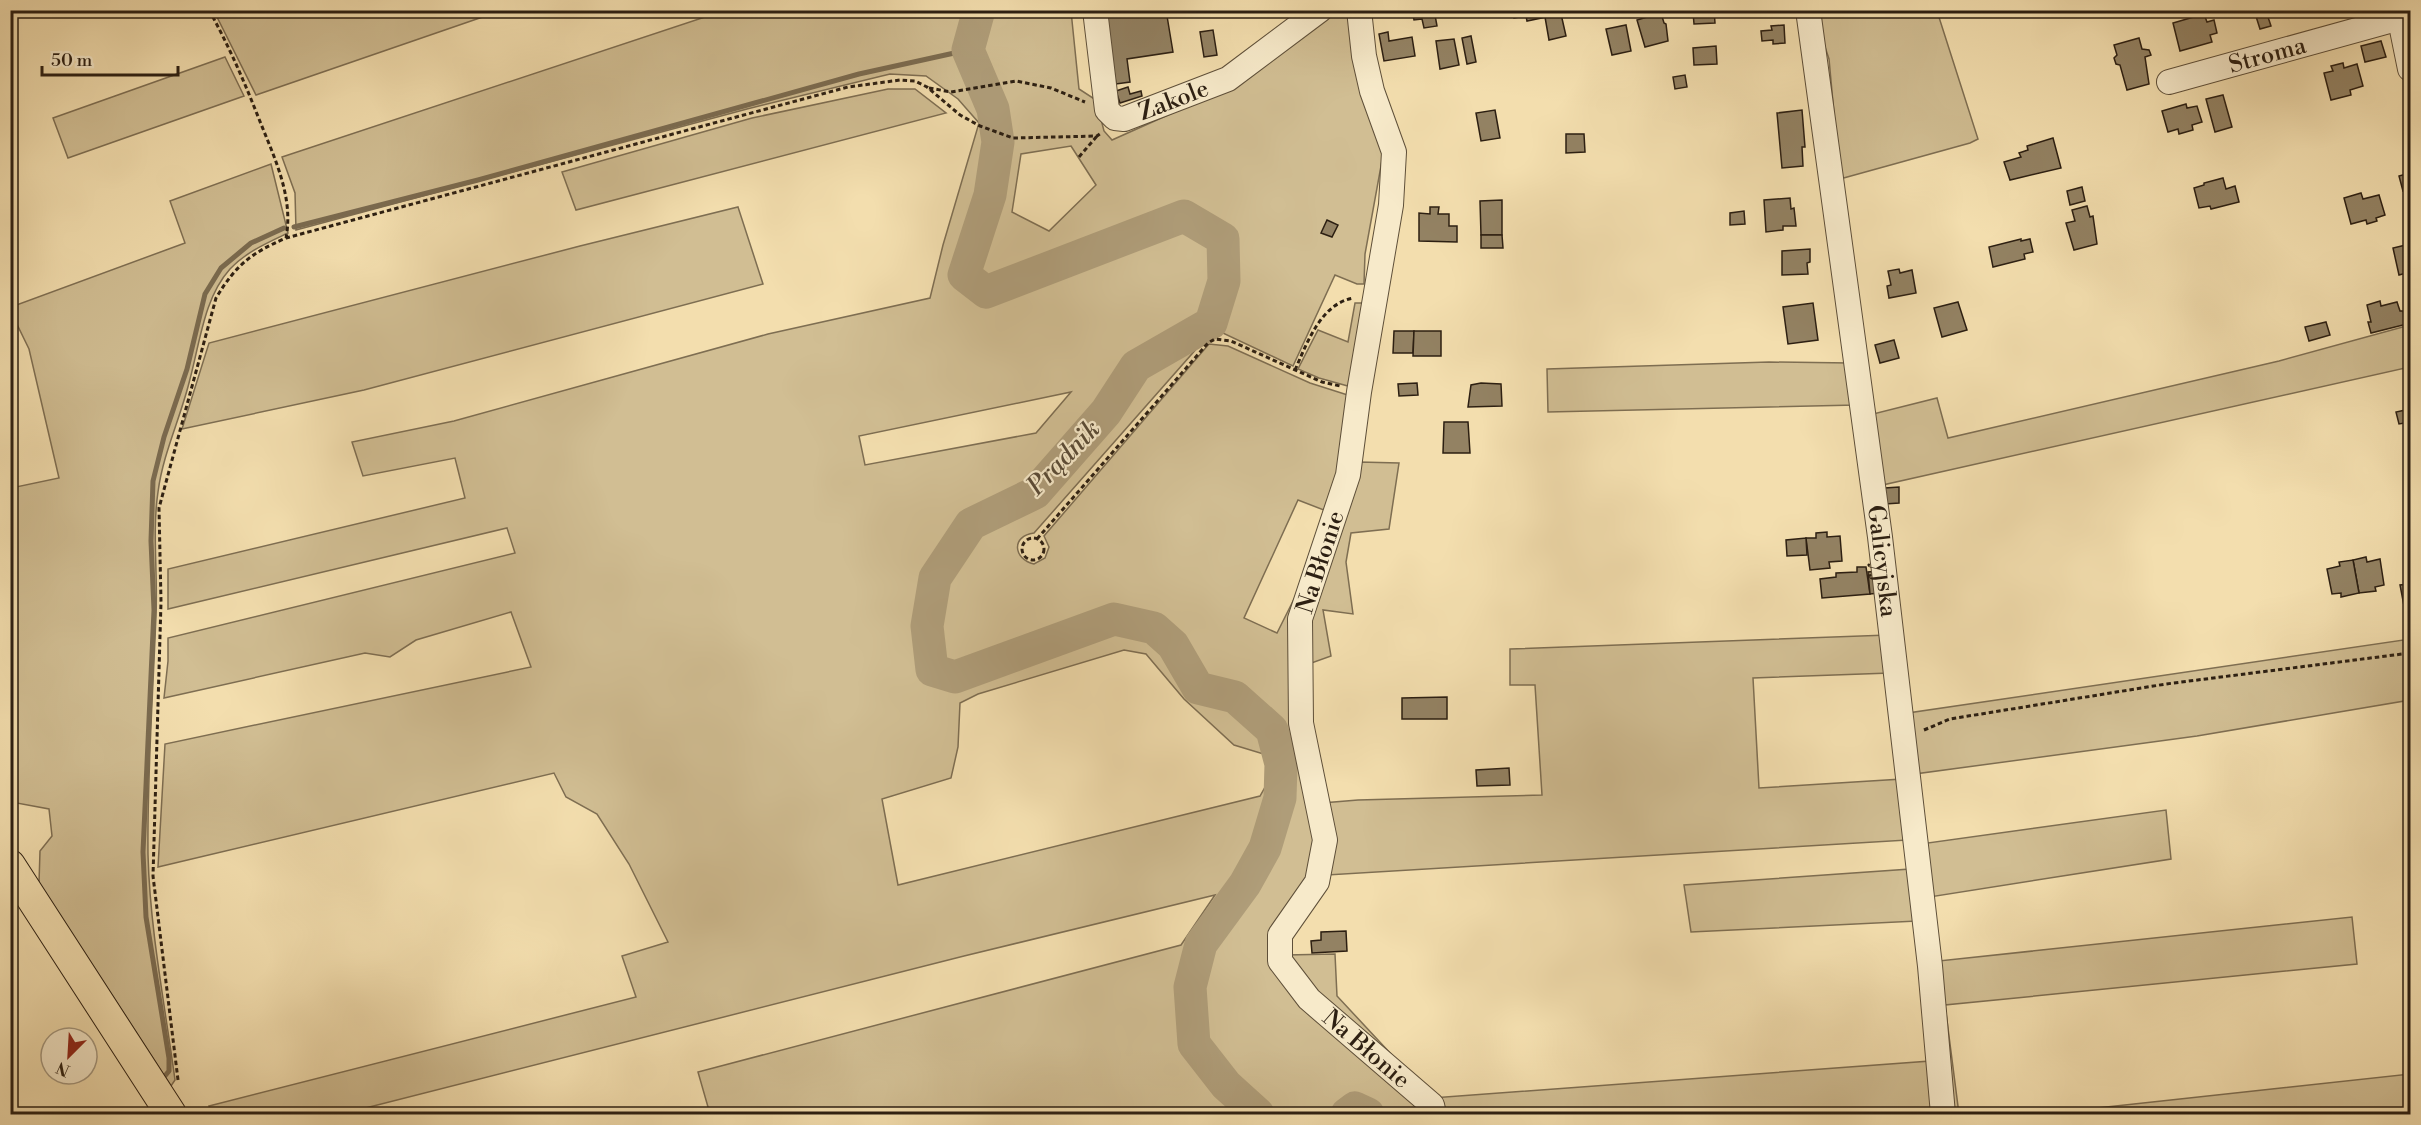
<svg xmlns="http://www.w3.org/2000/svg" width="2421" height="1125" viewBox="0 0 2421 1125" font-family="'Libre Bodoni',serif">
<rect width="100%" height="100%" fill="#f3deae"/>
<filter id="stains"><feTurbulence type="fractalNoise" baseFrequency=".00333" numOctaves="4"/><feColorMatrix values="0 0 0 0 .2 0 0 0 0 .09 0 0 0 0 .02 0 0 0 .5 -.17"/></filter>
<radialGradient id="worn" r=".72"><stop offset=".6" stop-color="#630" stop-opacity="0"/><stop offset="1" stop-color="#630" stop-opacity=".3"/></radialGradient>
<g fill="#d1be93" stroke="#7e6e52" stroke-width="1.5" fill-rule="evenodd">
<path d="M 726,10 L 1071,11 L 1079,89 L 1096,100 L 1104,131 L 1112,140 L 1235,85 L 1334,11 L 1353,11 L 1383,155 L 1365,254 L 1364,284 L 1357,284 L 1335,275 L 1293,366 L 1223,333 L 1206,338 L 1034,533 C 1011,536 1013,559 1034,564 L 1045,558 L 1049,547 L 1044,536 L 1209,344 L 1228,346 L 1310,383 L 1354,397 L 1329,512 L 1298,500 L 1244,618 L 1277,633 L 1302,583 L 1316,845 L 1311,875 L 1269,959 L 1427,1114 L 710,1114 L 698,1072 L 1181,945 L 1215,895 L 964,956 L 342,1114 L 213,1114 L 209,1106 L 636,997 L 622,956 L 668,942 L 629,864 L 597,814 L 566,797 L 554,773 L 158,867 L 165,744 L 531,667 L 511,612 L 416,640 L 390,657 L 365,653 L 164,698 L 168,661 L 168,638 L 515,553 L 507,528 L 168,609 L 168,569 L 465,498 L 455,458 L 363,476 L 352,442 L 454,421 L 768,334 L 930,298 L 943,245 L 979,123 L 958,99 L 926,76 L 890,74 L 747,109 L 296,230 L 295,193 L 282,157 ZM 1071,146 L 1096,185 L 1049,231 L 1012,212 L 1021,154 ZM 1071,392 L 1036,433 L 865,465 L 859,436 ZM 1124,650 L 1146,654 L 1184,699 L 1234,745 L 1267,755 L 1269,780 L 1260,796 L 898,885 L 882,799 L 951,778 L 958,747 L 960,703 L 978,694 Z"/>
<polygon points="214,11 500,11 256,95"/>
<polygon points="1813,11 1937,11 1978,139 1970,143 1840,179 1829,59"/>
<polygon points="225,57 244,96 68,158 53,118"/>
<polygon points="888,89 915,89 946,113 576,210 562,172 752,118"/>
<path d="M 271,164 L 288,233 C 267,243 246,252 230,269 C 204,298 200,342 190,379 C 181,417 163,453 158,492 C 152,532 158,574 156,615 C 153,694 147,776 148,855 C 150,930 165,1006 175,1080 L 171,1086 L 39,883 L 40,851 L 52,836 L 49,809 L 11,802 L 11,488 L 59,478 L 29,349 L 11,312 L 11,307 L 185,243 L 170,201 Z"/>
<polygon points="738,207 763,284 364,390 182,429 209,343 580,246"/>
<polygon points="1355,303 1370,303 1355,388 1319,378 1298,369 1318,330 1348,342"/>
<polygon points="2410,325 2410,367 1878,486 1869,415 1937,398 1948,438 2279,361"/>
<polygon points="1769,362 1850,363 1856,405 1548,412 1547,369"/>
<polygon points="1359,462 1399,463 1389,529 1351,533 1346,562 1353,614 1323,610 1331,656 1306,665 1309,619"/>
<polygon points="1888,635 1890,673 1753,678 1759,788 1902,779 1908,713 2410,639 2410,700 2197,736 1915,774 1921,844 2166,810 2171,859 1929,897 1939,961 2352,917 2357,964 1945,1005 1959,1114 1439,1114 1312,996 1286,955 1335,954 1337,996 1432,1098 1930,1061 1917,921 1691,932 1684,885 1910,869 1907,840 1327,875 1322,803 1358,800 1542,795 1535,685 1510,685 1510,649"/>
<polygon points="2410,1074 2410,1114 2042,1114"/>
</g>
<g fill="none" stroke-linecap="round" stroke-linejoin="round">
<g stroke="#7b6b50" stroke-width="5">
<polyline points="294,227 478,180 859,74 968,50"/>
<polyline points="164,1077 169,1071 169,1058 146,917 143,852 154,610 151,541 153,481 164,437 187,369 205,294 221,268 251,243 284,228"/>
</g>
<g stroke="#af9d79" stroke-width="33">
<polyline points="979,10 968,50 993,109 998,142 990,195 964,275 986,292 1184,216 1223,239 1224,281 1211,323 1136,366 1106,412 1035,493 971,524 935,578 927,626 932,670 955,677 1114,619 1154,628 1173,645 1198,688 1235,697 1272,730 1281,764 1280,798 1265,848 1245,884 1201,944 1190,987 1194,1044 1226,1085 1258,1114"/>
<polyline points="1347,1114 1355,1108 1368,1114"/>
</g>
</g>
<g fill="#938263" stroke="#2c1f12" stroke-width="1.5">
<polygon points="1105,10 1166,10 1173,52 1127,59 1130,82 1116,84"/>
<polygon points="1412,10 1447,10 1447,13 1435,15 1437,26 1424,28 1422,19 1414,20"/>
<polygon points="1512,10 1560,10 1561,14 1527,21 1526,16 1514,18"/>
<polygon points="1583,10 1609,10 1610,13 1584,17"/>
<polygon points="1685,10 1714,10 1715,23 1694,24 1693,12 1685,13"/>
<polygon points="2254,10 2286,10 2286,11 2267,14 2271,26 2260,29"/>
<polygon points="1661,13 1664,23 1666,24 1668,41 1645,47 1637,20"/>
<polygon points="1561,14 1566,36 1549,40 1545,17"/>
<polygon points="2204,14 2207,22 2214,20 2217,33 2210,35 2212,42 2180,51 2173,23"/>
<polygon points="1626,25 1631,51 1612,55 1606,29"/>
<polygon points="1784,25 1785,43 1773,44 1773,40 1762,41 1761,31 1772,30 1771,26"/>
<polygon points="1213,30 1217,55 1204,57 1200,32"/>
<polygon points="1388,32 1389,41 1412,37 1415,56 1384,61 1379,34"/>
<polygon points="1471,36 1476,62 1467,64 1462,38"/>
<polygon points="2139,38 2142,49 2149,50 2151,55 2145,57 2149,84 2127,90 2120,65 2116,64 2114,58 2117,55 2114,45"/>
<polygon points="1454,39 1459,65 1440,69 1436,41"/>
<polygon points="2381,41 2386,57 2365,62 2361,46"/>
<polygon points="1716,46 1717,64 1694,65 1693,48"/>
<polygon points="2343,63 2344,68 2357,64 2363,86 2350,90 2351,95 2331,100 2324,73 2333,71 2331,66"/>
<polygon points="1685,75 1687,87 1675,89 1673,77"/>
<polygon points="1128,87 1130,94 1141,91 1142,96 1120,103 1116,91"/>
<polygon points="2223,95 2232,127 2215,132 2206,99"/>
<polygon points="2186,104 2187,108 2197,106 2202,122 2192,125 2193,130 2179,134 2178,129 2168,132 2162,111"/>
<polygon points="1495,110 1500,138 1481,141 1476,113"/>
<polygon points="1802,110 1805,147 1802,147 1803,166 1782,168 1777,113"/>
<polygon points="1566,134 1584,134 1585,152 1566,153"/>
<polygon points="2053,138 2061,168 2010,180 2004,162 2021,157 2019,153 2028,150 2027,146"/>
<polygon points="2410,173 2410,189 2403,191 2399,176"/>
<polygon points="2223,178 2226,189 2235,186 2239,202 2211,209 2210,206 2199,208 2194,188 2204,185 2204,183"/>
<polygon points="2082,187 2085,201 2070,205 2067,191"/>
<polygon points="2361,193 2363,199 2379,195 2385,215 2376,218 2377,221 2367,224 2366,220 2351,224 2344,198"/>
<polygon points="1790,198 1791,209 1794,208 1796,226 1783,226 1783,230 1766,232 1764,200"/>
<polygon points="1502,200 1502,235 1481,235 1480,201"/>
<polygon points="2087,206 2090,217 2093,216 2097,244 2074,250 2066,223 2075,221 2072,210"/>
<polygon points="1430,207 1439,207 1438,214 1449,214 1449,226 1457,226 1457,242 1419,241 1419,213 1430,214"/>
<polygon points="1744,211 1745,224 1730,225 1730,213"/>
<polygon points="1327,220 1338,225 1332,237 1321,233"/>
<polygon points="1481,235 1502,235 1503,248 1481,248"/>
<polygon points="2021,239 2021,241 2030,239 2033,252 2024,254 2025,259 1993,267 1989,247"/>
<polygon points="2410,244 2410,272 2399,275 2393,248"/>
<polygon points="1810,249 1810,262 1807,263 1808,274 1782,275 1782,251"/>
<polygon points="1899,269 1900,273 1912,270 1916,293 1889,298 1887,286 1891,285 1888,271"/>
<polygon points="2380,301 2381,306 2397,302 2400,311 2403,311 2407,324 2371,333 2368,322 2371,322 2367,305"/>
<polygon points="1958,302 1967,330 1942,337 1934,308"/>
<polygon points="1813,303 1818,340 1788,344 1783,307"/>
<polygon points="2326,322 2330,335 2309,341 2305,327"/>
<polygon points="1394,331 1414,331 1413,353 1393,353"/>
<polygon points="1414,331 1441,331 1441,356 1413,356"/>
<polygon points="1894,340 1899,358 1880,363 1875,345"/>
<polygon points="1417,383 1418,395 1399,396 1398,384"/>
<polygon points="1481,383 1501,384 1502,406 1468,407 1471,385"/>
<polygon points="2410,409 2410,422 2399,424 2396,412"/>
<polygon points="1444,422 1468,422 1470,453 1443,453"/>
<polygon points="1899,487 1899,503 1885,504 1885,488"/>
<polygon points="1827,532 1827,537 1840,536 1842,561 1829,562 1830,568 1810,570 1806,538 1816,538 1816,533"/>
<polygon points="1806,538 1807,555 1787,556 1786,540"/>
<polygon points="2366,557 2367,562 2380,559 2384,585 2375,587 2376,591 2359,593 2353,560"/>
<polygon points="2353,560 2359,593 2341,597 2341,593 2332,594 2327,569 2340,566 2339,562"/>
<polygon points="1857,567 1866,567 1870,594 1822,598 1820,579 1836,577 1836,573 1857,572"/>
<polygon points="1878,571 1880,593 1870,594 1868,572"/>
<polygon points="2410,584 2410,610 2405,611 2400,585"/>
<polygon points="1447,697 1447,719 1402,719 1402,698"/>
<polygon points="1509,768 1510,785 1477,786 1476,770"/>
<polygon points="1346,931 1347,951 1312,953 1311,941 1321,940 1321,932"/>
</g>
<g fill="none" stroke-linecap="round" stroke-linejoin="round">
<defs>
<g id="minor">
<path id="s1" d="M 1095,10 L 1107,110 L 1115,118 L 1124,119 L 1228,79 L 1320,10"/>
<path id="s2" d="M 1359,10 L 1364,56 L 1372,91 L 1394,152 L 1391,205 L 1359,392 L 1348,475 L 1300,619 L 1301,723 L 1325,840 L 1317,882 L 1280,935 L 1280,961 L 1309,999 L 1432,1105 L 1434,1114"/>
<path id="s3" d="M 1808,10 L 1880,537 L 1930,966 L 1943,1114"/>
<polyline points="2398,10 2410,69"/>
<path id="s4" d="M 2169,82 L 2400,18"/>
</g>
<polyline id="major" points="10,865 171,1114"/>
</defs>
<use href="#minor" stroke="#5e4f39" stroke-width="26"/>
<use href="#major" stroke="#2c1f12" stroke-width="32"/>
<g stroke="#2c1f12" stroke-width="3" stroke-dasharray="4.5 3" stroke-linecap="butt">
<path d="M 209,10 C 229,46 244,81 259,119 C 274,157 294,197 286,238"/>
<polyline points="929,88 951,92 1016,81 1051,88 1085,102"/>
<polyline points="1079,157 1097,136"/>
<path d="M 1295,370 C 1307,343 1321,303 1354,298"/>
<circle cx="1033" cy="549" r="11"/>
<polyline points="1037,539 1208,343 1215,339 1231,341 1322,382 1340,386"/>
<polyline points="1924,730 1950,719 2166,684 2410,653"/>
<path d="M 178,1080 L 153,876 L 161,602 L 159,508 L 216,298 C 236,265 251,253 286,238 L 848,87 L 900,80 L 915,81 L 927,87 L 960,115 L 980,126 L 1013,138 L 1097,136 L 1101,133"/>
</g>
<use href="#minor" stroke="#f7eaca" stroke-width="24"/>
<use href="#major" stroke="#f3deae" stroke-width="30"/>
</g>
<g text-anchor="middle" stroke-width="4.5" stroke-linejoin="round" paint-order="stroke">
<g font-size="24" fill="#2c1f12" stroke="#f7eaca">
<text dy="8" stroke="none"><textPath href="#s4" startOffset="102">Stroma</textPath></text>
<text dy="8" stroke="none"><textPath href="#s1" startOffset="174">Zakole</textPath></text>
<text transform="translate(1320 562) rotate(-72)" y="8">Na Błonie</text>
<text dy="8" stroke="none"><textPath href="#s3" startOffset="556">Galicyjska</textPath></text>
<text dy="8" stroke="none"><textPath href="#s2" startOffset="1106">Na Błonie</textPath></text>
</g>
<g font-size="26" font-style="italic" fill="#5a4b36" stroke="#f7eaca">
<text transform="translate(1063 457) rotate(-46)" y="9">Prądnik</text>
</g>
</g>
<rect width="2421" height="1125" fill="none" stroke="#f3deae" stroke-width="36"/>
<rect x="12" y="12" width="2397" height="1101" fill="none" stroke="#2c1f12" stroke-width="3"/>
<rect x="18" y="18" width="2385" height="1089" fill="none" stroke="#2c1f12" stroke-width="1.5"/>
<g transform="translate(69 1056) rotate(204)"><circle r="28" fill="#f7eaca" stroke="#a69980" stroke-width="1.5"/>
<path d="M0-4.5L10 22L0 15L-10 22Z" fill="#8f2418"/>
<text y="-9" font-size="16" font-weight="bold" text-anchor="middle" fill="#2c1f12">N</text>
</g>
<path d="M42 66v9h136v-9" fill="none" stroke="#2c1f12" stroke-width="3"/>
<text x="51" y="66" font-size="18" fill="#2c1f12" stroke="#f7eaca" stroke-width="4.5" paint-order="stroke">50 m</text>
<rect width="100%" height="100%" filter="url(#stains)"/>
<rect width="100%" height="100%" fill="url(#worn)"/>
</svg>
